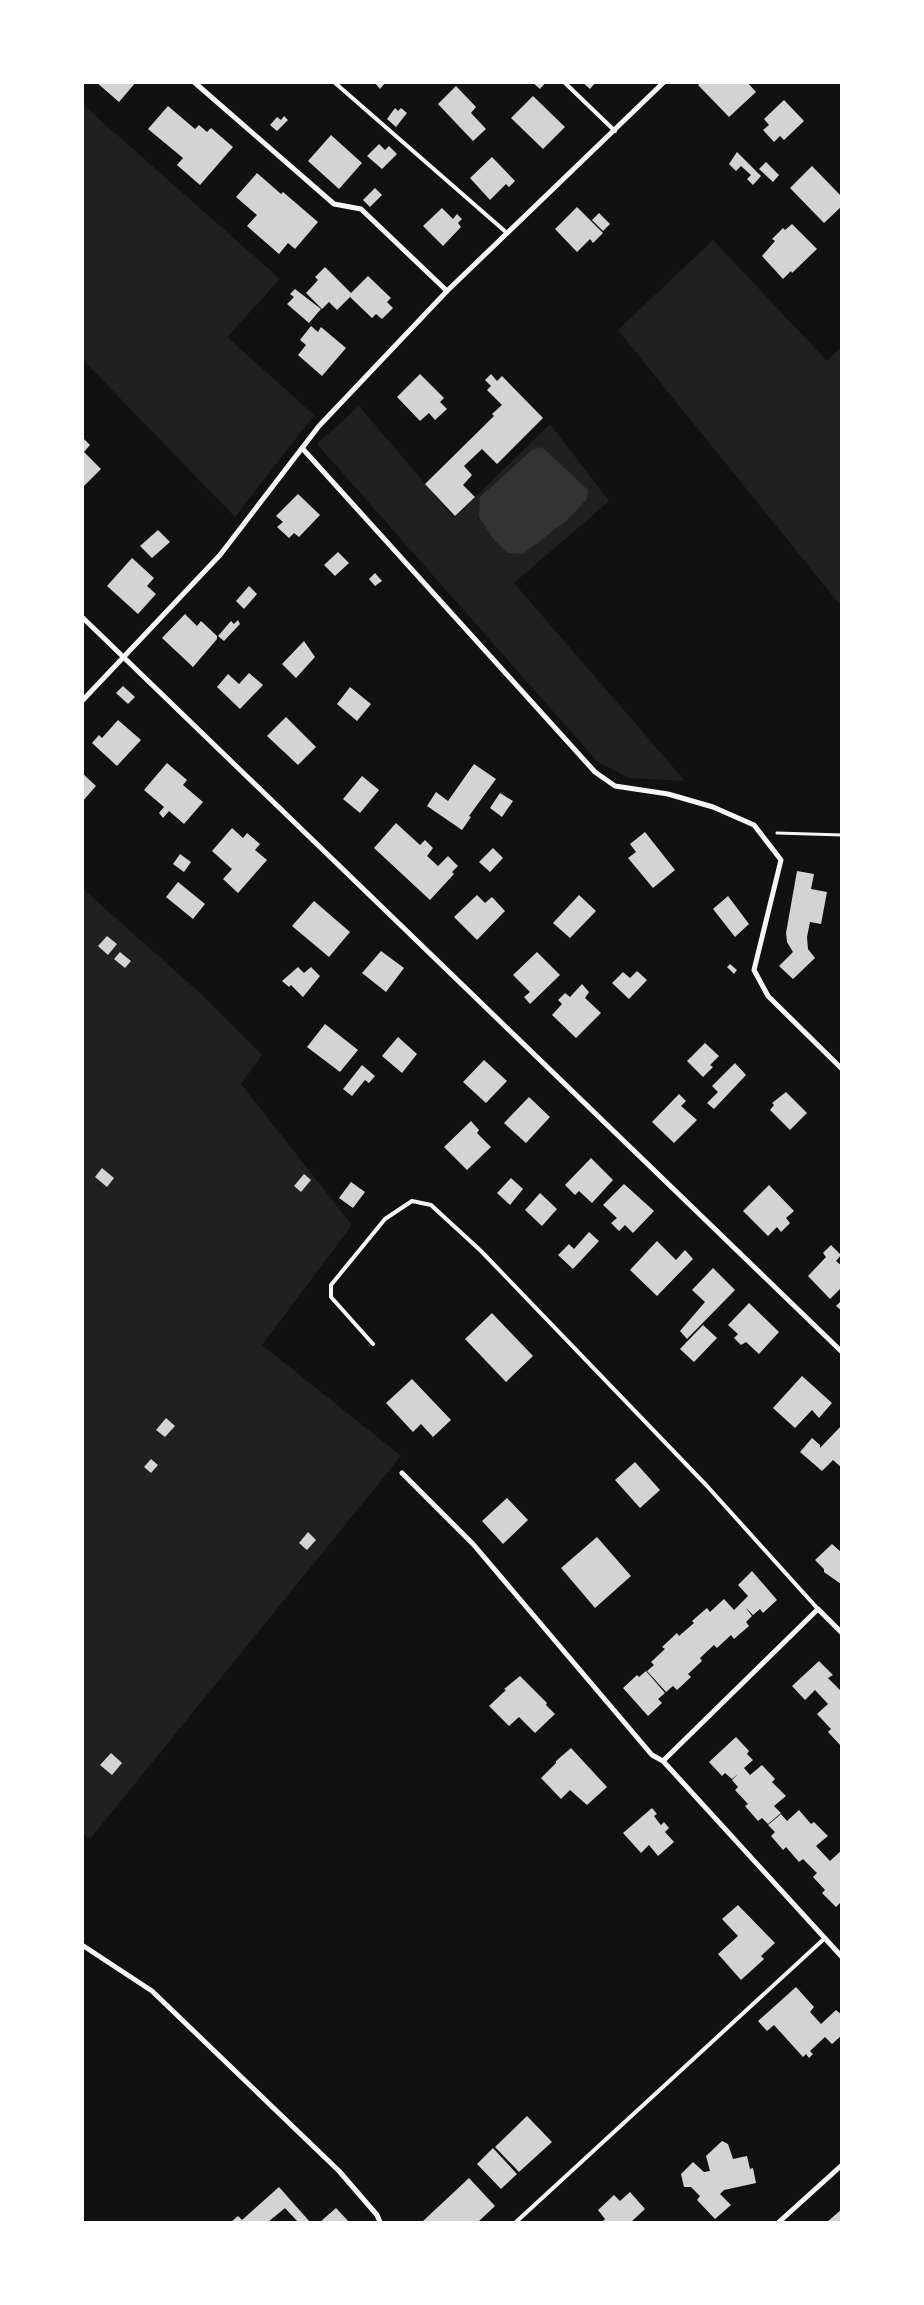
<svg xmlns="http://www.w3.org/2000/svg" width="924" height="2305" viewBox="0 0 924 2305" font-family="Quicksand,sans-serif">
<rect width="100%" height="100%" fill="#111"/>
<g fill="#202020">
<polygon points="82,104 280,279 227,337 314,415 235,517 83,360"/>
<polygon points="713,240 827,361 841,347 841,606 618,330"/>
<polygon points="359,406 454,518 550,424 609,501 514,583 685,781 628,778 597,761 317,444"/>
<polygon points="82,888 200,993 262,1055 241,1084 352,1225 262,1345 401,1456 90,1839 82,1833"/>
</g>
<polygon fill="#333" points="542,447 588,490 587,499 567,520 523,554 508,553 495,541 479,517 480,497 532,450"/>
<g fill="#d3d3d3">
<polygon points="96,82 136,82 119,102"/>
<polygon points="374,82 386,82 380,89"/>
<polygon points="532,82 546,82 540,89"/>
<polygon points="582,82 596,82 590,89"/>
<polygon points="701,82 747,82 756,92 729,117 698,85"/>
<polygon points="456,86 476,107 471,113 486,129 473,141 438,104"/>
<polygon points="533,96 565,127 543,149 511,118"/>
<polygon points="784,100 804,121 784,140 780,136 774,142 763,130 769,125 764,119"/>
<polygon points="168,106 195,129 199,125 207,132 211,128 233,147 200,185 177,165 183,158 148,129"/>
<polygon points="395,108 398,111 401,108 407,113 396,127 387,119"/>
<polygon points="284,116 288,120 277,131 270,125 277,117 281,120"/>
<polygon points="331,135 362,163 339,189 308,161"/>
<polygon points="379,144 385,150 389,146 397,154 382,169 367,156"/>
<polygon points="737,152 761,176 753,185 747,179 751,175 741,166 736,171 729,164"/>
<polygon points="492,157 515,181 509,187 506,184 490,200 470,178"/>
<polygon points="766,162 779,175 773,182 759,169"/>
<polygon points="812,166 842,197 842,206 824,223 790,188"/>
<polygon points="257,173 281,194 283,192 318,222 295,249 288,243 279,254 247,226 257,215 236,197"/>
<polygon points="375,188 382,195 370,207 363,200"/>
<polygon points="577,207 603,233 593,243 590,239 577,252 555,229"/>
<polygon points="442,208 453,219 457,214 462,219 458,223 461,227 443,246 423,226"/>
<polygon points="599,213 610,224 603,231 592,220"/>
<polygon points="792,224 817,249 792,273 791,271 783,279 762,256 775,241 772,239 783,228 785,230"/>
<polygon points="325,267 351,293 368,276 391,298 387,302 393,308 382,319 376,314 372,318 350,297 337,310 329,302 322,309 306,293 318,280 315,277"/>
<polygon points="295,289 321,309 309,323 287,304 294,297 290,294"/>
<polygon points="311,326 318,332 321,327 346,348 322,376 298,355 306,345 300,340"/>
<polygon points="420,374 444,398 440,402 447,409 435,420 429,413 420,421 397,397"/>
<polygon points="491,374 497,381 502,376 543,418 497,464 482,449 464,466 472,475 463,485 475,497 455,516 425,484 494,416 492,414 502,405 487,390 491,386 485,380"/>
<polygon points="82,437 90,445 84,452 101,469 84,486 82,484"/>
<polygon points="298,494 320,515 299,537 294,533 289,538 277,527 283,522 276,516"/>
<polygon points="158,530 170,542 152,558 140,546"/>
<polygon points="338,552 349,563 335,576 324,565"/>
<polygon points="132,558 154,578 147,586 156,594 138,614 107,586"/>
<polygon points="375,573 382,581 375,586 369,579"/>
<polygon points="249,586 257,594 244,609 236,601"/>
<polygon points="185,614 197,626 201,621 217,636 217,639 193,667 162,638"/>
<polygon points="238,620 240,624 224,641 218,636 231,621 234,624"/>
<polygon points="304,641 315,657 296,678 282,664"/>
<polygon points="249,673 263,685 240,709 217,687 228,674 239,684"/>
<polygon points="123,686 135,697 128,704 116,693"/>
<polygon points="350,687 371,704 357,721 337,704"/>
<polygon points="286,717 316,747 298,765 267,736"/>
<polygon points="118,720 141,740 117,766 92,743 99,735 102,738"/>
<polygon points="167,763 187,780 183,785 203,802 184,824 169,811 163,818 159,813 164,807 144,790"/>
<polygon points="474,764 496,779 469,816 471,817 462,830 427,806 436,792 448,801"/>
<polygon points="82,773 96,786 82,802"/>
<polygon points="362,776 379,790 360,813 343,799"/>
<polygon points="500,793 513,801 502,817 490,808"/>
<polygon points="396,823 420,845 425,840 433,848 427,856 438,866 448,856 458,866 452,872 454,874 430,900 374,848"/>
<polygon points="232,828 243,838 247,833 260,844 255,850 267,860 238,893 223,879 232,869 212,851"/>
<polygon points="645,832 675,870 653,888 628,858 636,852 630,844"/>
<polygon points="493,848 503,858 490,872 479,862"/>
<polygon points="180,854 191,862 184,872 173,864"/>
<polygon points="797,871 814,874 811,889 827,892 821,924 810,922 807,937 808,949 815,958 793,979 779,966 793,952 787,942 786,933"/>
<polygon points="178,882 205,904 193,919 166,897"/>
<polygon points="477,895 485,903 492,897 505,911 477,940 454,917"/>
<polygon points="579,895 596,911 570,938 553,923"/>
<polygon points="728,896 749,924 735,937 713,909"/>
<polygon points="314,901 350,932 329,957 292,926"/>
<polygon points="107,936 117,944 108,955 98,946"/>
<polygon points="381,951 404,968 386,992 362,973"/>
<polygon points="120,952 131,961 125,968 114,959"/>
<polygon points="537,952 560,975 530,1004 524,997 530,992 513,975"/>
<polygon points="730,964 737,970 734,974 727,967"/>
<polygon points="298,967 304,973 311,967 320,976 303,997 291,985 289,987 282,981"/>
<polygon points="637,971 647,980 629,999 612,983 623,972 630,978"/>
<polygon points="582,984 589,992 585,998 601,1013 576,1038 552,1015 562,1004 558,1000 565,993 570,997"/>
<polygon points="325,1024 358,1050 340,1072 307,1047"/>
<polygon points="398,1037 417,1054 402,1073 382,1056"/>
<polygon points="705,1043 719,1056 710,1065 713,1067 703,1077 687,1061"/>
<polygon points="484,1060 507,1081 486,1103 463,1082"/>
<polygon points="735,1063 746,1075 714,1109 707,1103 718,1092 712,1086"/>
<polygon points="362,1065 375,1076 369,1083 365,1080 352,1096 343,1089"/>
<polygon points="786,1092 807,1113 790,1130 770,1110 774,1105 772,1103"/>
<polygon points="679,1094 686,1101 681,1106 697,1120 674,1143 652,1122"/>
<polygon points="529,1097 550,1117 526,1143 504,1123"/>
<polygon points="471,1121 479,1130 477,1133 491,1147 467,1170 444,1147"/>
<polygon points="591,1158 613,1180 592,1203 579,1191 575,1195 565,1185"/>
<polygon points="102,1168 114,1178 107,1187 95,1177"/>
<polygon points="304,1174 311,1180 301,1192 294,1186"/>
<polygon points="511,1178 523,1189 510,1205 497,1193"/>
<polygon points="351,1182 365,1192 353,1208 339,1198"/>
<polygon points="624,1184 654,1211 633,1233 625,1225 619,1231 611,1223 617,1218 603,1205"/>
<polygon points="769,1185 794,1211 786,1218 790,1223 781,1232 777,1227 768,1236 743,1211"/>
<polygon points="540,1193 557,1209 542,1226 525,1210"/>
<polygon points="589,1232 599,1241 573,1269 558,1255 569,1244 574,1249"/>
<polygon points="657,1241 676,1260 685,1250 693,1259 657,1296 630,1270"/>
<polygon points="831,1245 841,1255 836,1261 842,1266 842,1287 830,1299 808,1276 826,1257 823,1253"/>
<polygon points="713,1268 735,1290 687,1339 680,1331 705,1302 692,1290"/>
<polygon points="842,1300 842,1311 836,1306"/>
<polygon points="749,1303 779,1332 759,1354 746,1342 741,1345 734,1338 738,1334 728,1325"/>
<polygon points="492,1313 533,1356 506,1382 465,1339"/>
<polygon points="703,1325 717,1338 694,1362 680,1349"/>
<polygon points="802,1376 832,1403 819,1418 812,1410 795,1428 773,1408"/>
<polygon points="412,1379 451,1420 433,1437 421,1424 413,1432 386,1403"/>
<polygon points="166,1418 175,1426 165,1437 156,1430"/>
<polygon points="842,1425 842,1468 833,1460 822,1471 800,1452 812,1438 820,1445 820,1448"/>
<polygon points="151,1459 158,1465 151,1473 144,1467"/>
<polygon points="635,1462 660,1490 640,1508 615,1480"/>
<polygon points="507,1498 528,1520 503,1544 482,1521"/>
<polygon points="308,1532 316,1540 307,1550 299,1543"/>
<polygon points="597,1537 631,1576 595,1608 561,1568"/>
<polygon points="832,1544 842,1553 841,1584 824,1572 824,1569 815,1560"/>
<polygon points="752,1571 777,1600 763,1613 760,1609 753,1615 745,1607 752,1616 746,1622 749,1626 734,1639 731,1635 717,1648 714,1645 700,1658 702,1661 688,1674 691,1677 677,1690 673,1686 666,1692 647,1671 654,1665 651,1662 665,1649 662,1647 677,1633 679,1636 694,1623 692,1621 707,1608 710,1612 724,1599 734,1610 748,1596 738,1585"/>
<polygon points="819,1661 833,1675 828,1678 842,1692 841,1746 828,1732 831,1729 817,1714 828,1704 815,1690 805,1700 792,1686"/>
<polygon points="646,1671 665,1693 658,1699 662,1703 648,1716 623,1688 637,1675 639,1677"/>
<polygon points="520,1676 547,1703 546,1705 555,1714 535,1733 519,1717 509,1726 489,1706 506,1690 504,1689"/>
<polygon points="736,1737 749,1751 747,1754 753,1760 744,1768 750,1775 762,1765 775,1779 772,1782 786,1796 774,1806 781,1813 768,1824 762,1818 758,1821 745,1806 748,1804 735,1790 738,1787 732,1780 738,1774 732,1779 725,1773 722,1776 709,1762"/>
<polygon points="571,1748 607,1787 587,1805 570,1790 561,1799 541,1778 556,1763 556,1761"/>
<polygon points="111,1753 122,1763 112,1775 100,1765"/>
<polygon points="652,1808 657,1814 654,1816 660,1824 661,1825 664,1822 669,1828 665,1832 674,1842 658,1856 649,1845 641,1853 623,1833"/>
<polygon points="799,1810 811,1824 814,1822 828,1836 816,1846 830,1861 842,1850 842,1905 840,1903 836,1907 822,1893 825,1890 813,1877 817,1873 803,1859 799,1862 786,1847 783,1850 771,1836 775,1832 768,1825 781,1814 787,1821"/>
<polygon points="738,1905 775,1943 761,1956 764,1959 763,1960 741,1980 718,1954 738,1936 722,1919"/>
<polygon points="796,1987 814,2007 810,2012 821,2024 836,2010 842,2015 842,2035 832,2044 825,2037 810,2051 813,2054 809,2058 806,2054 803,2057 774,2025 767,2031 758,2021"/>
<polygon points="527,2116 552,2142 519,2172 495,2147"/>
<polygon points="722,2141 728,2144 733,2159 747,2156 750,2169 753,2168 756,2183 724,2190 720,2194 731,2205 715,2219 697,2200 700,2196 691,2187 684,2187 681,2174 693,2162 704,2172 710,2171 706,2156"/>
<polygon points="493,2148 517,2174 501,2189 477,2164"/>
<polygon points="469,2178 495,2206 478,2222 422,2222"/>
<polygon points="279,2187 310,2222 298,2222 285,2208 268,2222 231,2222 238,2216 242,2220"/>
<polygon points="630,2192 645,2209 631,2222 602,2222 605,2219 598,2210 614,2195 620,2201"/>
<polygon points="336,2208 349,2222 320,2222"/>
<polygon points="842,2209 842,2222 827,2222"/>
</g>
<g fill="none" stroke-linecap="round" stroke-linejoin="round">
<polyline stroke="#f5f5f5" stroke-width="3" points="777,833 842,835"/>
<g stroke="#f5f5f5" stroke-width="4">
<polyline points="334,82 507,233"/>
<polyline points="564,82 615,131"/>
<polyline points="373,1344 331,1297 331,1285 385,1219 412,1201 431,1205 481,1251 707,1486 818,1609"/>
<polyline points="516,2222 825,1938"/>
</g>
<g stroke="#f5f5f5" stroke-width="5">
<polyline points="194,82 334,204 361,209 447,291"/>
<polyline points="302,448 595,772 615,786 668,794 713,807 754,825 781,860 754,970 768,996 842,1069"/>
<polyline points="82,617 842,1352"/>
<polyline points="82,701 220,555 319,426 447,291 664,82"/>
<polyline points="402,1473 473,1544 652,1755 663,1761 842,1957"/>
<polyline points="663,1761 818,1609 842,1633"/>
<polyline points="82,1945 152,1991 339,2171 377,2215 380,2222"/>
<polyline points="779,2222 842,2165"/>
</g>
</g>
<rect width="924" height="2305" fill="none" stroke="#ffffff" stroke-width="168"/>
</svg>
